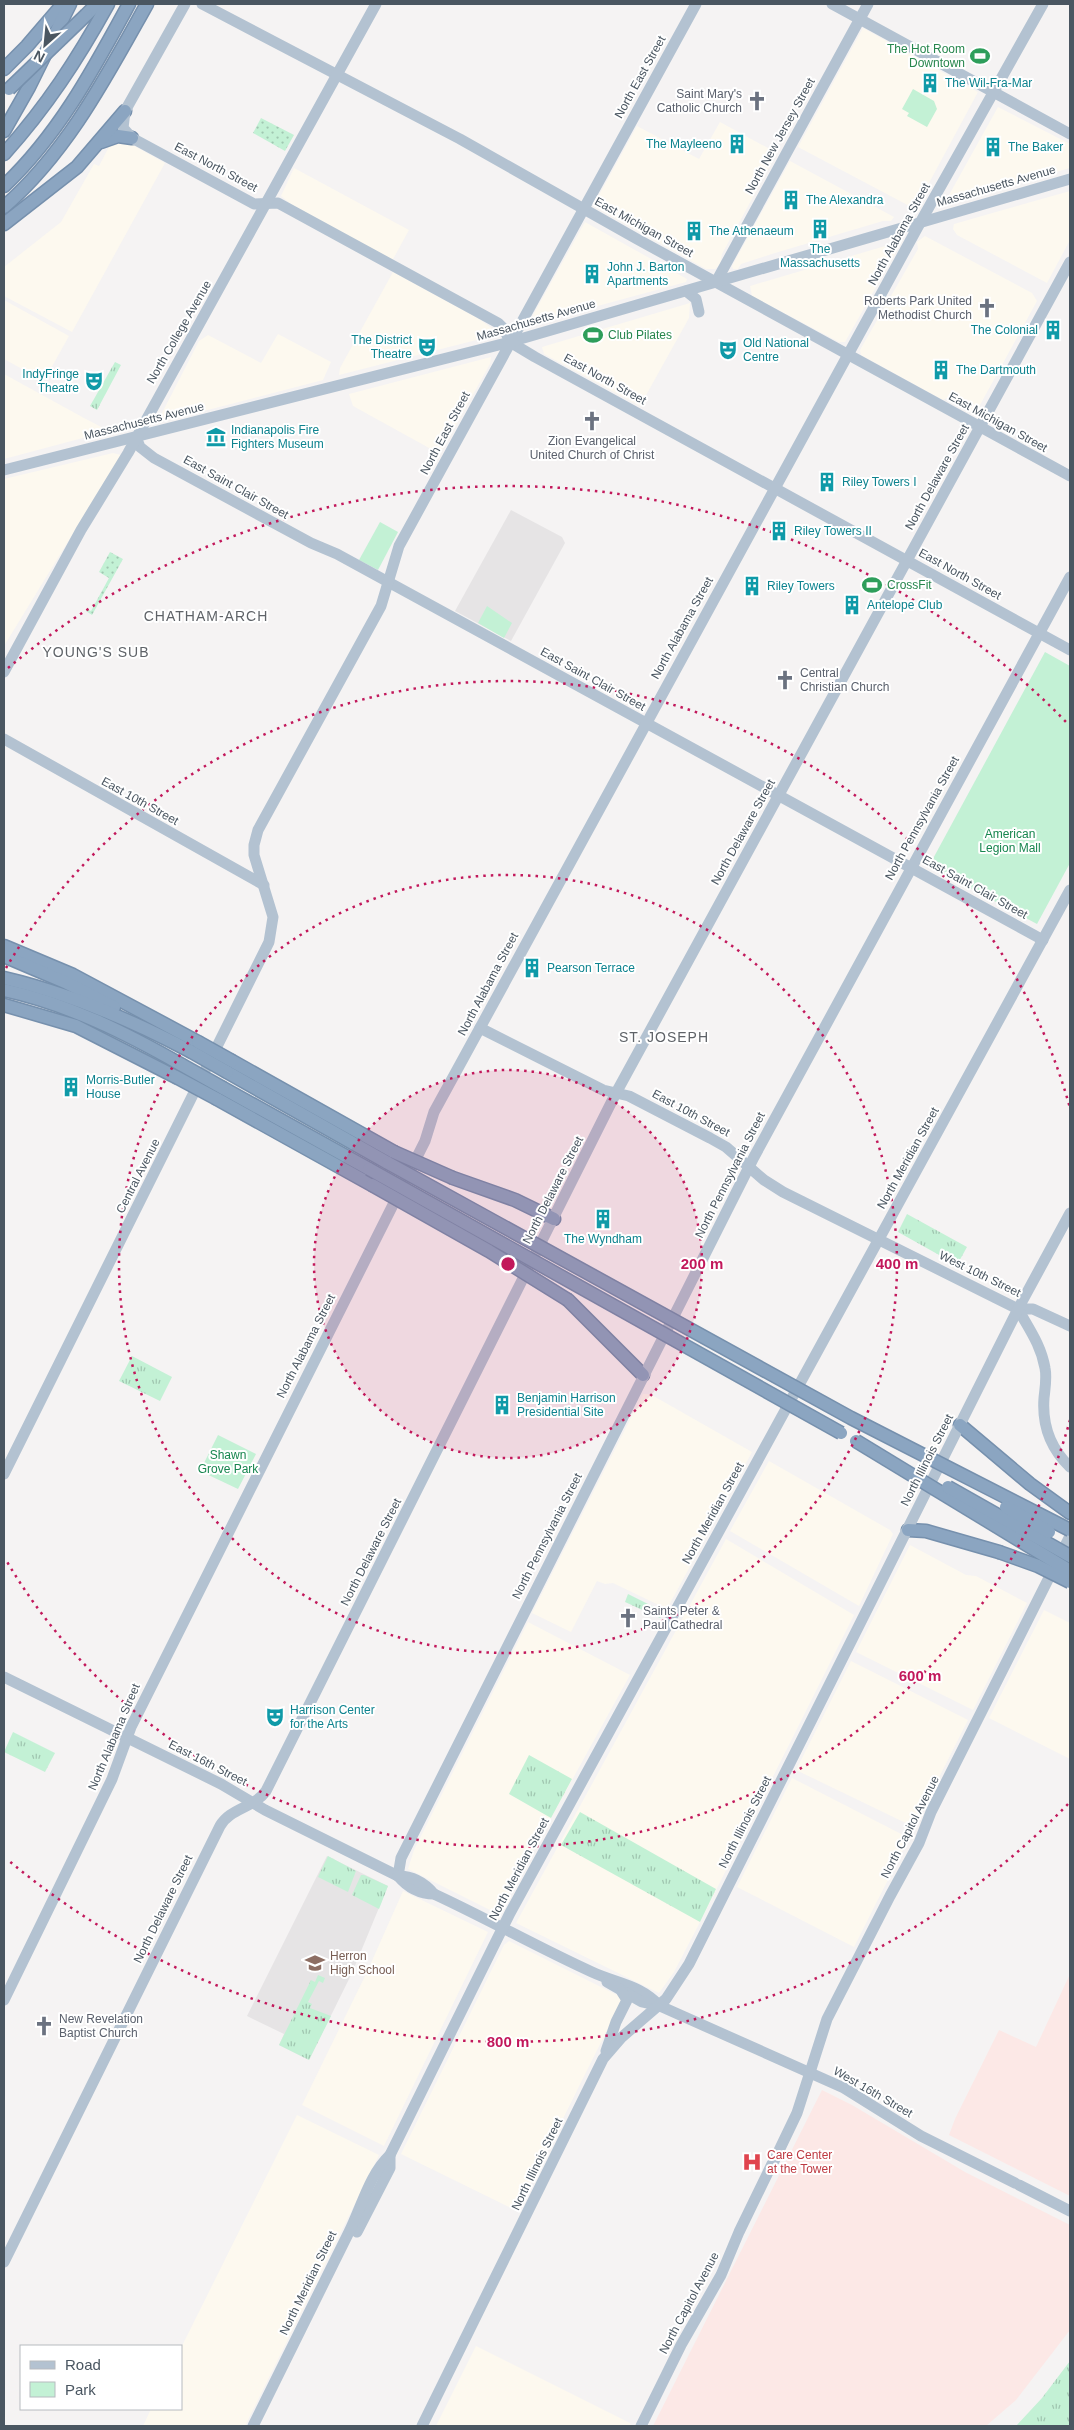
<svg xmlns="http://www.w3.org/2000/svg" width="1074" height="2430" viewBox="0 0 1074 2430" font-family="Arial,sans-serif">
<defs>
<pattern id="grass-tufts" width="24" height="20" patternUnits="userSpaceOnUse" patternTransform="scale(1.25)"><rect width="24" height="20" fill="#c3f1d5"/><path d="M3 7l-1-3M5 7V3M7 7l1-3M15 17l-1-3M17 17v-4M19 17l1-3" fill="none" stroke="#a0c6b0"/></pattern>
<pattern id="garden-dots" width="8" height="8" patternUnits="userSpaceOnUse" patternTransform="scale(1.25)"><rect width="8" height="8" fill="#c3f1d5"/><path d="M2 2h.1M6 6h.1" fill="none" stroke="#a0c6b0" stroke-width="1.8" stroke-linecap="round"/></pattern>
</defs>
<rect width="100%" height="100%" fill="#f5f3f3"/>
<g fill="#fdf9ef">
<polygon points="863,28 978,92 915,209 798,147"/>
<polygon points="998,107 1070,144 1070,168 944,204"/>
<polygon points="720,122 777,153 722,254 720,264 715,269 706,269 593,206 637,126 699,159"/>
<polygon points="112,141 129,143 165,163 72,332 4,296 4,267 61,222 94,164 99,166"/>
<polygon points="790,161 894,217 891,221 883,221 775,253 741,264 738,269 733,269 732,266"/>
<polygon points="294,168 409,230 392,261 292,205 281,196"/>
<polygon points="1070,191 1070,240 1047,283 957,235 953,229 954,224"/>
<polygon points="585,222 687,279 686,282 535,323 533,315"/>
<polygon points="925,236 1032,293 1037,301 975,414 947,398 943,400 861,355 860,350 918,249 917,242"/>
<polygon points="902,241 845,342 839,342 752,296 750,286"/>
<polygon points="393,272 479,319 500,334 339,375 340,368"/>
<polygon points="4,300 69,336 44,381 4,359"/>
<polygon points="690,303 689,318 640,406 544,354 542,347"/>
<polygon points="278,334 331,362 323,380 165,421 160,417 199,341 208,335 261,363"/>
<polygon points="491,357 490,364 440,454 353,406 349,394"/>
<polygon points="4,374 84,418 109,431 4,459"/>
<polygon points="113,453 121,455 4,646 4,479"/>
<polygon points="643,1394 650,1394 752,1452 667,1609 613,1583 605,1584 597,1581 571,1632 532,1613"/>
<polygon points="769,1461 890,1530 893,1534 859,1606 730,1531"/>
<polygon points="726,1539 854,1615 698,1926 674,1972 659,1993 516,1923"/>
<polygon points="910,1545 966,1575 976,1576 1027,1603 973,1710 856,1652"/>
<polygon points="1044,1610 1070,1623 1070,1759 989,1718"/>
<polygon points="528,1622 630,1675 498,1914 408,1869 414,1850"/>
<polygon points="851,1661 968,1720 914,1827 796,1770"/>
<polygon points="792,1778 909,1838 854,1947 737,1887"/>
<polygon points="403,1891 488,1932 384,2146 302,2105 367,1972"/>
<polygon points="509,1941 623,1998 517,2211 401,2154 504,1945"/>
<polygon points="297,2115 379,2155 245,2426 143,2426 151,2409 181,2409 181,2348"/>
<polygon points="476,2346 630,2423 631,2426 436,2426"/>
</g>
<g fill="#e6e4e5">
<polygon points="511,510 562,537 565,543 511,641 455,611"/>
<polygon points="327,1856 388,1886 352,1973 309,2060 279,2045 284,2034 247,2016"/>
</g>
<g fill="#fce8e6">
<polygon points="1070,1974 1070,2196 949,2135 955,2119 999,2030 1036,2047"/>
<polygon points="822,2090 852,2105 965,2172 1070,2225 1070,2330 1016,2400 986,2426 653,2426"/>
</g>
<g fill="url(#grass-tufts)">
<polygon points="115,362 121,365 97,410 90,406"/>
<polygon points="907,1214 967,1247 957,1265 898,1232"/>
<polygon points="132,1356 172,1377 160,1401 119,1381"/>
<polygon points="628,1594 664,1612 660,1618 625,1602"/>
<polygon points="13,1732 55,1753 45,1772 4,1752"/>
<polygon points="529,1755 572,1779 551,1818 509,1794"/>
<polygon points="580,1812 716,1889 700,1922 561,1845"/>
<polygon points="328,1856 356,1871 348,1892 318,1877"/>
<polygon points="361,1875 364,1875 388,1886 379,1909 352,1895"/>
<polygon points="318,1975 325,1978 323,1983 319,1981 308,2002 312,2004 310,2008 331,2016 309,2060 279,2045 311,1980 315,1982"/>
<polygon points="1070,2361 1070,2426 1016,2426 1042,2398"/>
</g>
<g fill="#c3f1d5">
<polygon points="913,89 934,101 937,109 927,127 907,116 909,113 902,109"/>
<polygon points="380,522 398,532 378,570 359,560"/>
<polygon points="487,606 512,623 504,638 478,623"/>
<polygon points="1045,652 1070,666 1070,863 1037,924 929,866"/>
<polygon points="218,1435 256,1454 238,1489 200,1471"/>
</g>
<g fill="url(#garden-dots)">
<polygon points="261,118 294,135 285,151 253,133"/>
<polygon points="110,552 123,559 92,615 86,611 87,609 91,611 109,578 99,572"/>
</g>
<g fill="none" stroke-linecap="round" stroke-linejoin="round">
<defs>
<g id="highway">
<polyline points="86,15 97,4"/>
<polyline points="4,69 27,46 63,4"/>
<polyline points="4,131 29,87 70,4"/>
<polyline points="101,142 118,136 132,138"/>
<path d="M 4,154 C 47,106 77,60 108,4"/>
<path d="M 4,186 C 59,134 93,70 129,4"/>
<path d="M 4,207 C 68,151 106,77 147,4"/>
<polyline points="4,224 77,167 125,111"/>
<polyline points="4,946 73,975 198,1042"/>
<polyline points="4,956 65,982 114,1007"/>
<path d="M 4,978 C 69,993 131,1020 190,1051"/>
<path d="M 4,990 C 68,1004 126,1033 182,1065"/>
<polyline points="4,1005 76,1026 176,1077"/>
<polyline points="232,1061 394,1152"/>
<polyline points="227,1072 388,1163"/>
<polyline points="223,1088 369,1169"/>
<polyline points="217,1099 372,1185"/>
<polyline points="453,1178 515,1200 554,1219"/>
<polyline points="568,1300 643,1375"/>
<polyline points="960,1425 1030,1484 1070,1513"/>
<polyline points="908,1530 926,1531 999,1552"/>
</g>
</defs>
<use href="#highway" stroke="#7690ad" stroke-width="15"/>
<g stroke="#b3c2d1" stroke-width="11">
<polyline points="185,4 125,111 123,128 132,138 254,204 278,203 498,323 504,329 510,342 535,357 1070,650"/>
<polyline points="202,4 460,139 637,239 1070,476"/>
<polyline points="832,4 1070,134"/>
<polyline points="716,282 868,4"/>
<polyline points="686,291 696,299 699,312"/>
<polyline points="136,437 140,447 154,458 311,543 337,554 1043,940"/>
<polyline points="4,470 510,342 1070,179"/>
<polyline points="4,672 81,530 128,453 376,4"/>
<polyline points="4,739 264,885"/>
<polyline points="480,1028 603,1090 629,1096 710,1138 726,1147 764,1180 783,1192 1018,1309 1033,1309 1070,1326"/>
<path d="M 1018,1309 C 1029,1329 1041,1345 1045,1368 C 1047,1378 1045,1388 1044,1398 C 1042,1425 1051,1449 1070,1467"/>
<polyline points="4,1474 269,942 273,917 254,855 254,845 258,830 381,606 399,546 696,4"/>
<path d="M 4,1677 L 221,1784 L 265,1810 L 398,1876 C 408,1888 419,1894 434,1894 C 488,1919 539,1948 592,1972 C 618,1984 639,1984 660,2006"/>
<polyline points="398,1876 401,1858 754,1157 1070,577"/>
<path d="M 398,1876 C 413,1876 424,1882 434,1894"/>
<polyline points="607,1982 642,2002 660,2006 844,2088 921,2136 1015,2183"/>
<polyline points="4,2000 112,1779 131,1727 425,1141 434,1112 920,223 1043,4"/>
<polyline points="606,2051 616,2022 627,2000 622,1992"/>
<polyline points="774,2161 797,2113 827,2019 890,1896 919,1843 931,1812 1070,1536"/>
<polyline points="1019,2185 1070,2211"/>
<polyline points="357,2232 390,2168 390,2155"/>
<path d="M 4,2262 L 220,1826 C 230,1808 254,1808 266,1791 L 616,1093 L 1070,262"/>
<path d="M 253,2426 C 285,2361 317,2297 349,2232 C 362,2206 369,2175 390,2155 L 510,1913 L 1070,890"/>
<polyline points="422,2426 603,2059 622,2037 666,1999 689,1964 1018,1309 1070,1213"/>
<polyline points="641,2426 681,2345 721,2275 739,2232 772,2164"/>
</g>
<use href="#highway" stroke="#8ba5c1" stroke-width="12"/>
<defs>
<g id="highway-bridge">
<polyline points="9,89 86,15"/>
<polyline points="198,1042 232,1061"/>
<polyline points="190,1051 227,1072"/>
<polyline points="182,1065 223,1088"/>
<polyline points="176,1077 217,1099"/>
<polyline points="394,1152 453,1178"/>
<polyline points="388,1163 851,1418 1070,1530"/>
<polyline points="369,1169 841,1433"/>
<polyline points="372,1185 489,1251 568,1300"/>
<polyline points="856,1441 1070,1571"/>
<polyline points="948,1487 1070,1556"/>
<polyline points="1006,1507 1049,1532"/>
<polyline points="999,1552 1038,1566 1070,1582"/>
</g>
</defs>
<use href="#highway-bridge" stroke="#7690ad" stroke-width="15" stroke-linecap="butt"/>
<use href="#highway-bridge" stroke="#8ba5c1" stroke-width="12"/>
</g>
<circle cx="508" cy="1264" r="194" fill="#c2185b" fill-opacity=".12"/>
<g fill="none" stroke="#c2185b" stroke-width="2.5" stroke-dasharray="2.5 5">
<circle cx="508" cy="1264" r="194"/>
<circle cx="508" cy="1264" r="389"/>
<path d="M1070 1420A583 583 0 0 1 6 1560M6 968A583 583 0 0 1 1070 1108"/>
<path d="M1068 1804A778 778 0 0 1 8 1860M8 668A778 778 0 0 1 1068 724"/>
</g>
<defs>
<symbol id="stadium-bare" viewBox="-9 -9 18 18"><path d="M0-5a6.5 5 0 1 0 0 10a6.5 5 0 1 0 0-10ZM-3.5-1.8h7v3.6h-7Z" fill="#2e9e5b" stroke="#fff" stroke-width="2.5" paint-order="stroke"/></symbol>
<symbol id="building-bare" viewBox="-9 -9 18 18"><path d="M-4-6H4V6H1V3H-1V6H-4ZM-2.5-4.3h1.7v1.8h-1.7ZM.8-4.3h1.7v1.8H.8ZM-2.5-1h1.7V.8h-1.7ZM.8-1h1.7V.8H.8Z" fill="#0f9aa8" stroke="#fff" stroke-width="2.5" paint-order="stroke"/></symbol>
<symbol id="church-bare" viewBox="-9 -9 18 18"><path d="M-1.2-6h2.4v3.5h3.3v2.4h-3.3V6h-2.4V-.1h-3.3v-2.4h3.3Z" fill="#6b7280" stroke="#fff" stroke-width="2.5" paint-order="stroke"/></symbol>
<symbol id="theatre-bare" viewBox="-9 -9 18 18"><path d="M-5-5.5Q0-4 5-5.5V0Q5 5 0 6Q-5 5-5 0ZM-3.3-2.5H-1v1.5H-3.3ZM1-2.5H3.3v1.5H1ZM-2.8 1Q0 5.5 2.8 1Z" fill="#0f9aa8" stroke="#fff" stroke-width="2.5" paint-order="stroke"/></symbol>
<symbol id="museum-bare" viewBox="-9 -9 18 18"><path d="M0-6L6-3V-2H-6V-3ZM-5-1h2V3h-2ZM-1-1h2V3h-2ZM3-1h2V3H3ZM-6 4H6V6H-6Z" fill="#0f9aa8" stroke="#fff" stroke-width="2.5" paint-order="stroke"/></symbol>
<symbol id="school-bare" viewBox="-9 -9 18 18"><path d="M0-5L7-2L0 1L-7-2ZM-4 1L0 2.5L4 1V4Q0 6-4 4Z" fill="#8d6e63" stroke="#fff" stroke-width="2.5" paint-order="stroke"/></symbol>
<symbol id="hospital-bare" viewBox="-9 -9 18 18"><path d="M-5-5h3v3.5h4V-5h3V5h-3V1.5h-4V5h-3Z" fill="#e0444e" stroke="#fff" stroke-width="2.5" paint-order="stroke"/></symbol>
</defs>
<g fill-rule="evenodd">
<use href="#stadium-bare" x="966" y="42" width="28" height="28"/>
<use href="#building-bare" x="916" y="69" width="28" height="28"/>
<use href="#church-bare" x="743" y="87" width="28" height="28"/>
<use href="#building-bare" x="723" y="130" width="28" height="28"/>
<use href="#building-bare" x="979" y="133" width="28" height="28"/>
<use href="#building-bare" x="777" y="186" width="28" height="28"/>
<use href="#building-bare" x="806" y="215" width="28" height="28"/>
<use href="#building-bare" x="680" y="217" width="28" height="28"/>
<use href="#building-bare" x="578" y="260" width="28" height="28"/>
<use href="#church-bare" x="973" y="294" width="28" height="28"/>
<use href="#building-bare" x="1039" y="316" width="28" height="28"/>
<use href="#stadium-bare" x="579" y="321" width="28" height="28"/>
<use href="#theatre-bare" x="413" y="333" width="28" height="28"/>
<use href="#theatre-bare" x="714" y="336" width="28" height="28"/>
<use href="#building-bare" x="927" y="356" width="28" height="28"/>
<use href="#theatre-bare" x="80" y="367" width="28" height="28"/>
<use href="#church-bare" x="578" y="407" width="28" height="28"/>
<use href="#museum-bare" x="202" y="423" width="28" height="28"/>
<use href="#building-bare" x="813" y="468" width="28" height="28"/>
<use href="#building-bare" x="765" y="517" width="28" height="28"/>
<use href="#stadium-bare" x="858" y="571" width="28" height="28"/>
<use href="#building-bare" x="738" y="572" width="28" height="28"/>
<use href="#building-bare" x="838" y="591" width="28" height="28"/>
<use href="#church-bare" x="771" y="666" width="28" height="28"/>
<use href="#building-bare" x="518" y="954" width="28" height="28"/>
<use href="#building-bare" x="57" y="1073" width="28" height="28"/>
<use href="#building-bare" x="589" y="1205" width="28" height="28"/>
<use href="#building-bare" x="488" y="1391" width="28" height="28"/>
<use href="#church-bare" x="614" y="1604" width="28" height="28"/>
<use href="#theatre-bare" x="261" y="1703" width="28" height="28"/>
<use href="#school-bare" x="301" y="1949" width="28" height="28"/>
<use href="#church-bare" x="30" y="2012" width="28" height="28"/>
<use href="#hospital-bare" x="738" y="2148" width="28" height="28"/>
</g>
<g text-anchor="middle" stroke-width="4" stroke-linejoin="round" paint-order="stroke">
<g font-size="12" fill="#27864d" stroke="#fff" text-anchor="start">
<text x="965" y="53" text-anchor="end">The Hot Room<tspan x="965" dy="14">Downtown</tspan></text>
<text x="608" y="339">Club Pilates</text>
<text x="887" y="589">CrossFit</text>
</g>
<g font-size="12" fill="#4a5661" stroke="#fff">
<text transform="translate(640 77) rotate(-61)" y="4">North East Street</text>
<text transform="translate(780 136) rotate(-61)" y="4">North New Jersey Street</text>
<text transform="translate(216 167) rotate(28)" y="4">East North Street</text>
<text transform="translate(996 186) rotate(-16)" y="4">Massachusetts Avenue</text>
<text transform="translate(644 227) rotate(29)" y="4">East Michigan Street</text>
<text transform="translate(899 234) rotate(-61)" y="4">North Alabama Street</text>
<text transform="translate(536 320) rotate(-16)" y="4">Massachusetts Avenue</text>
<text transform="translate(179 332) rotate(-60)" y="4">North College Avenue</text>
<text transform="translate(605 379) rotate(29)" y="4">East North Street</text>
<text transform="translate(144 421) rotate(-14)" y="4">Massachusetts Avenue</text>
<text transform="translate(998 422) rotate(29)" y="4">East Michigan Street</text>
<text transform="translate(445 433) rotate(-62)" y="4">North East Street</text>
<text transform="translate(937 477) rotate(-61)" y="4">North Delaware Street</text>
<text transform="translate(236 487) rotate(29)" y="4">East Saint Clair Street</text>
<text transform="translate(960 574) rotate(29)" y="4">East North Street</text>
<text transform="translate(682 628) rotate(-61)" y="4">North Alabama Street</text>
<text transform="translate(593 679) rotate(29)" y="4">East Saint Clair Street</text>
<text transform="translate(140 801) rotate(29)" y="4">East 10th Street</text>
<text transform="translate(922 818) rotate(-61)" y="4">North Pennsylvania Street</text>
<text transform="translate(743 832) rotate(-61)" y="4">North Delaware Street</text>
<text transform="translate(975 887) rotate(29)" y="4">East Saint Clair Street</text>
<text transform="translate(488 984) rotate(-62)" y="4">North Alabama Street</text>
<text transform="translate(691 1113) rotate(28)" y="4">East 10th Street</text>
<text transform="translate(908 1158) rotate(-61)" y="4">North Meridian Street</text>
<text transform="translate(730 1175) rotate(-63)" y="4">North Pennsylvania Street</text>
<text transform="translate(138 1176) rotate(-63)" y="4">Central Avenue</text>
<text transform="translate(553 1190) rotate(-63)" y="4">North Delaware Street</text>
<text transform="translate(980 1274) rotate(26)" y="4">West 10th Street</text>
<text transform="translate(306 1346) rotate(-63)" y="4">North Alabama Street</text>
<text transform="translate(927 1460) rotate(-63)" y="4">North Illinois Street</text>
<text transform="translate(713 1513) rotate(-61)" y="4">North Meridian Street</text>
<text transform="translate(547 1536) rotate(-63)" y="4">North Pennsylvania Street</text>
<text transform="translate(371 1552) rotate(-63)" y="4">North Delaware Street</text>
<text transform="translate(114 1737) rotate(-67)" y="4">North Alabama Street</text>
<text transform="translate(208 1763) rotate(27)" y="4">East 16th Street</text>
<text transform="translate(745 1822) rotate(-63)" y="4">North Illinois Street</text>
<text transform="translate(910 1827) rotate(-63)" y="4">North Capitol Avenue</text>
<text transform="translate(519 1869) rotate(-62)" y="4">North Meridian Street</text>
<text transform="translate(163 1909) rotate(-64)" y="4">North Delaware Street</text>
<text transform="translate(873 2092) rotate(30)" y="4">West 16th Street</text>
<text transform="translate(537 2164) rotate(-64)" y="4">North Illinois Street</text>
<text transform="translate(308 2283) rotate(-64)" y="4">North Meridian Street</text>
<text transform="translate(689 2303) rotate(-62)" y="4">North Capitol Avenue</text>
</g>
<g font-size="12" fill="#0d838f" stroke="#fff" text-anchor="start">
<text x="945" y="87">The Wil-Fra-Mar</text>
<text x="722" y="148" text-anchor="end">The Mayleeno</text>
<text x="1008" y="151">The Baker</text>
<text x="806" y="204">The Alexandra</text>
<text x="709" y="235">The Athenaeum</text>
<text x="820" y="253" text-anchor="middle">The<tspan x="820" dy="14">Massachusetts</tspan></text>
<text x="607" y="271">John J. Barton<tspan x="607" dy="14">Apartments</tspan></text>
<text x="1038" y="334" text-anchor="end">The Colonial</text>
<text x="412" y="344" text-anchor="end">The District<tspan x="412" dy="14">Theatre</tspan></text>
<text x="743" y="347">Old National<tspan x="743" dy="14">Centre</tspan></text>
<text x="956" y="374">The Dartmouth</text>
<text x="79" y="378" text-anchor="end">IndyFringe<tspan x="79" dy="14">Theatre</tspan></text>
<text x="231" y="434">Indianapolis Fire<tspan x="231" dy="14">Fighters Museum</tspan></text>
<text x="842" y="486">Riley Towers I</text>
<text x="794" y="535">Riley Towers II</text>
<text x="767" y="590">Riley Towers</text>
<text x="867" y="609">Antelope Club</text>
<text x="547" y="972">Pearson Terrace</text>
<text x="86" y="1084">Morris-Butler<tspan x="86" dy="14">House</tspan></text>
<text x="603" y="1243" text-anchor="middle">The Wyndham</text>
<text x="517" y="1402">Benjamin Harrison<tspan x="517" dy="14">Presidential Site</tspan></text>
<text x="290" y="1714">Harrison Center<tspan x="290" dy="14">for the Arts</tspan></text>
</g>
<g font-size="12" fill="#5b616d" stroke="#fff" text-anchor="start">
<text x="742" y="98" text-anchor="end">Saint Mary's<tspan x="742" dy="14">Catholic Church</tspan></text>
<text x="972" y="305" text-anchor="end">Roberts Park United<tspan x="972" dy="14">Methodist Church</tspan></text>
<text x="592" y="445" text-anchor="middle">Zion Evangelical<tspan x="592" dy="14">United Church of Christ</tspan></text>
<text x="800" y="677">Central<tspan x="800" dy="14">Christian Church</tspan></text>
<text x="643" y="1615">Saints Peter &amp;<tspan x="643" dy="14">Paul Cathedral</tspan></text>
<text x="59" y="2023">New Revelation<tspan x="59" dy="14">Baptist Church</tspan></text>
</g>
<g font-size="12" fill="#17864f" stroke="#fff">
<text x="1010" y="838">American<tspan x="1010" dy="14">Legion Mall</tspan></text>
<text x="228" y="1459">Shawn<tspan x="228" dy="14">Grove Park</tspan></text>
</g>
<g font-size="12" fill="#785e54" stroke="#fff" text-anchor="start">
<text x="330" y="1960">Herron<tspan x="330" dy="14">High School</tspan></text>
</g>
<g font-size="12" fill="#be3a42" stroke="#fff" text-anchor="start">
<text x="767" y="2159">Care Center<tspan x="767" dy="14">at the Tower</tspan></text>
</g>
<g font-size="14" letter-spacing="1" fill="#5f6368" stroke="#fff">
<text x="206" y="621">CHATHAM-ARCH</text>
<text x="96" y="657">YOUNG'S SUB</text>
<text x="664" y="1042">ST. JOSEPH</text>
</g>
</g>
<circle cx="508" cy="1264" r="8" fill="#c2185b" stroke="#fff" stroke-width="2.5"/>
<g font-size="15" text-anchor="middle" font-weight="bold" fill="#c2185b" stroke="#fff" stroke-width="4" stroke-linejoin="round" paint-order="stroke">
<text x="702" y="1269">200 m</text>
<text x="897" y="1269">400 m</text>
<text x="920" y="1681">600 m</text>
<text x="508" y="2047">800 m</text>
</g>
<rect width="1074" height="2430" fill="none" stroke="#4a5661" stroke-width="10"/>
<rect x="20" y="2345" width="162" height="65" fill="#ffffff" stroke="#b7bbc0"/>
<rect x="30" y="2361" width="25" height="8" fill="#b3c2d1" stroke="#b7bbc0"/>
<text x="65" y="2370" font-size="15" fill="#4a5661">Road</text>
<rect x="30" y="2382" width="25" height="15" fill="#c3f1d5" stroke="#b7bbc0"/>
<text x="65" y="2395" font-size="15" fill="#4a5661">Park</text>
<g transform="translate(45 45) rotate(207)" stroke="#ffffff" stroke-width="4" paint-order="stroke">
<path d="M0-4L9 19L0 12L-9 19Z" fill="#4a5661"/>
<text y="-8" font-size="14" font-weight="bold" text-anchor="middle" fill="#4a5661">N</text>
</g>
</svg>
